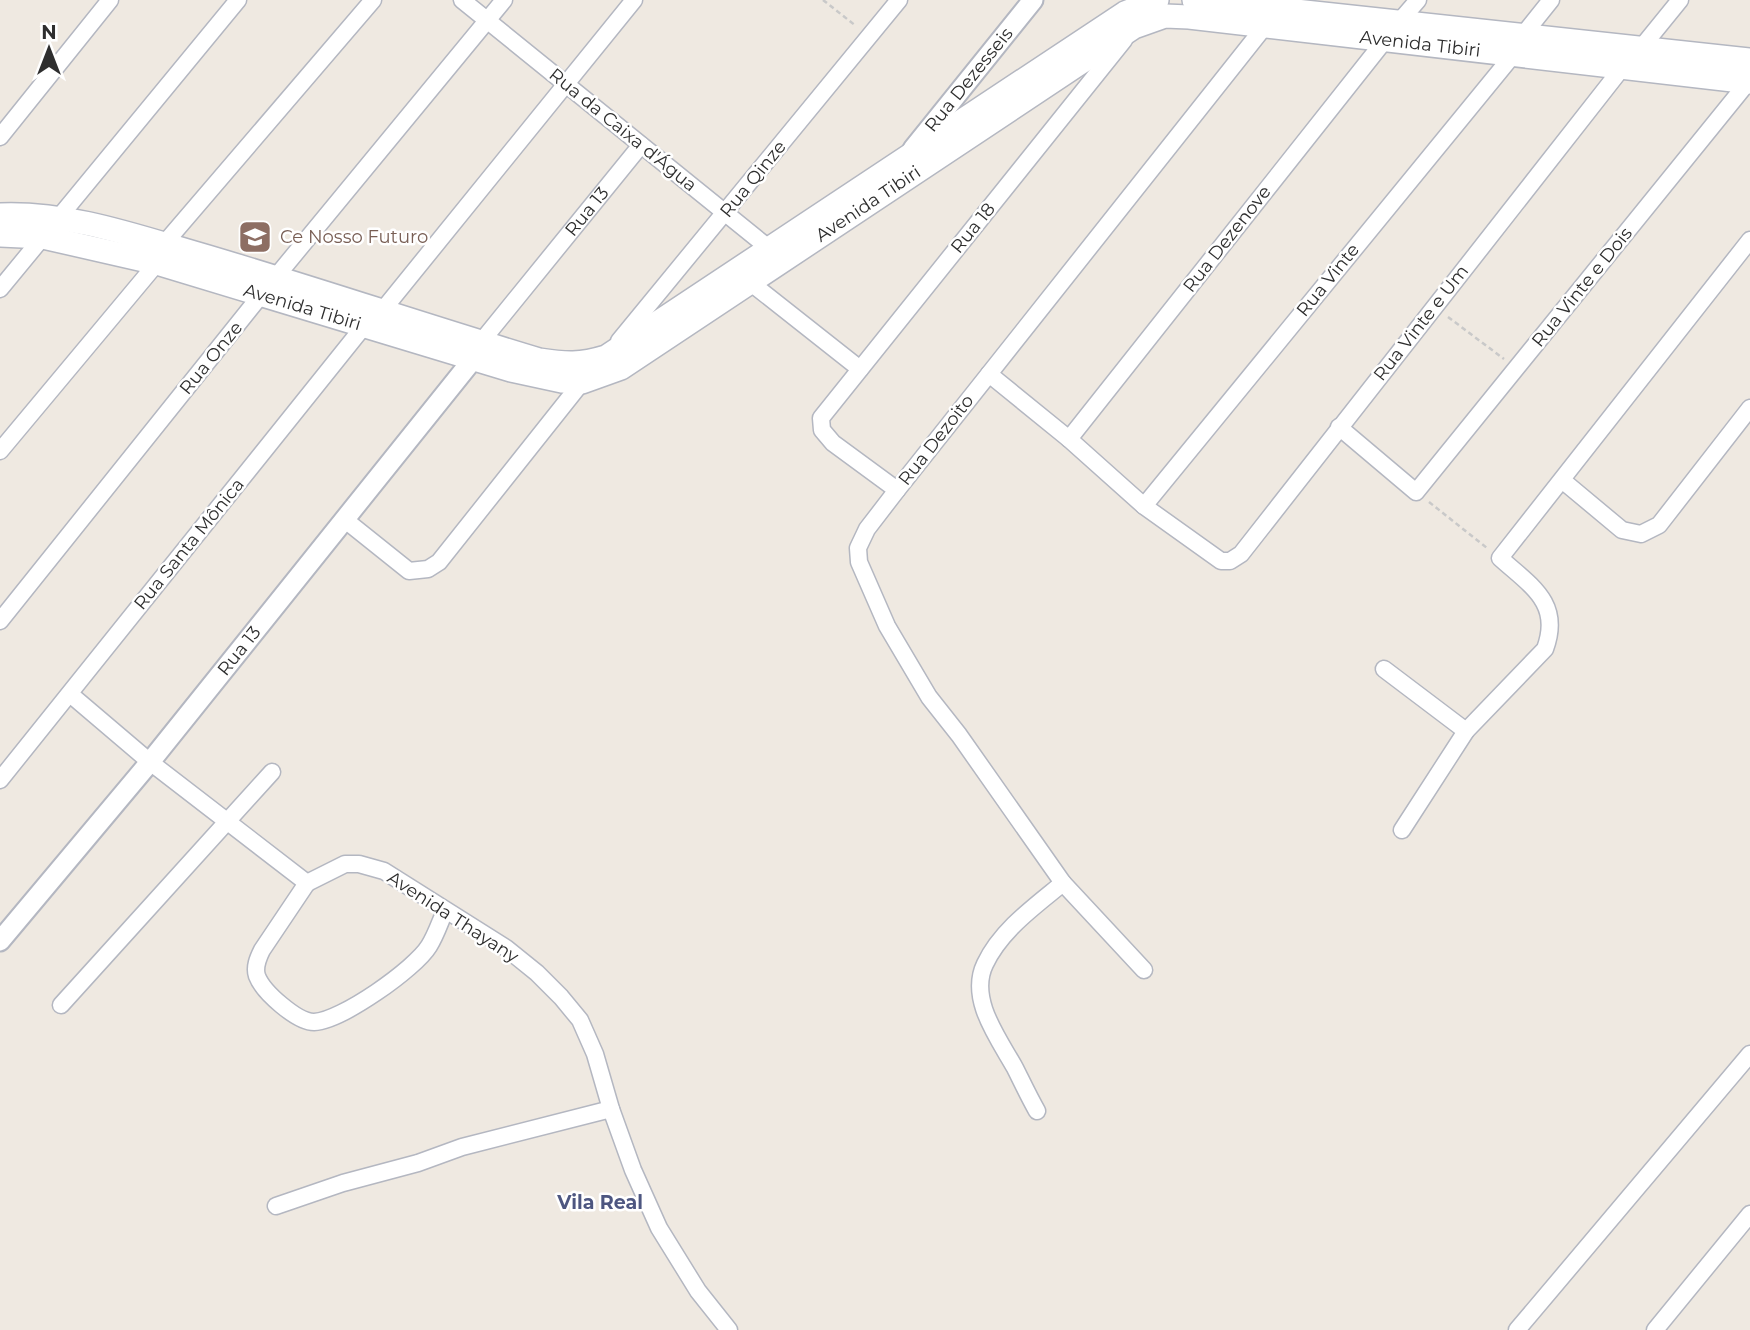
<svg xmlns="http://www.w3.org/2000/svg" width="1750" height="1330" viewBox="0 0 1750 1330" font-family="Montserrat,sans-serif">
<rect width="100%" height="100%" fill="#efe9e1"/>
<g fill="none" stroke-linecap="round" stroke-linejoin="round">
<defs>
<g id="minor">
<polyline points="462,0 776,254"/>
<polyline points="1399,22 1418,0"/>
<polyline points="1523,35 1551,0"/>
<polyline points="1641,48 1680,0"/>
<polyline points="0,137 110,0"/>
<polyline points="164,244 373,0"/>
<polyline points="751,283 860,369"/>
<polyline points="0,289 238,0"/>
<polyline points="619,341 899,0"/>
<path id="s1" d="M 481,342 L 641,145"/>
<polyline points="989,374 1069,439 1144,506 1221,561 1230,561 1241,554 1622,68"/>
<polyline points="1339,427 1416,492 1748,82"/>
<polyline points="1069,439 1385,40"/>
<polyline points="0,451 157,263"/>
<polyline points="1562,480 1622,530 1641,534 1659,525 1750,408"/>
<polyline points="897,490 833,443 822,430 821,418 1124,40"/>
<polyline points="1144,506 1513,55"/>
<polyline points="344,519 409,571 428,569 439,562 582,382"/>
<polyline points="0,621 261,295 504,0"/>
<polyline points="1384,669 1466,731"/>
<polyline points="70,694 150,762 307,883 345,864 359,864 384,871 506,948 537,973 561,997 580,1020 595,1054 611,1109 633,1170 659,1228 698,1291 729,1330"/>
<polyline points="0,780 364,326 382,311 634,0"/>
<path d="M 1402,830 L 1466,731 L 1545,649 C 1562,603 1531,586 1500,558 L 1750,240"/>
<path d="M 307,883 L 262,950 C 258,958 254,967 257,976 C 263,992 297,1022 314,1022 C 341,1021 415,969 429,946 C 436,935 440,922 445,911"/>
<polyline points="1144,970 1063,883 959,735 929,697 887,626 859,562 858,548 867,529 897,490 1265,26"/>
<polyline points="61,1005 272,772"/>
<path d="M 1037,1111 C 1029,1097 1022,1082 1015,1068 C 999,1039 968,999 985,964 C 1001,930 1035,906 1063,883"/>
<polyline points="276,1206 343,1183 418,1163 462,1147 611,1109"/>
<polyline points="1517,1330 1750,1054"/>
<polyline points="1655,1330 1750,1214"/>
</g>
<g id="tertiary">
<path id="s2" d="M 913,149 L 1033,0"/>
<path id="s3" d="M 0,941 L 150,762 L 474,358"/>
</g>
<g id="secondary">
<polyline points="1194,0 1750,60"/>
<path d="M 0,215 C 71,212 141,238 208,257 C 319,290 429,327 539,360 C 566,364 580,365 606,357 L 1125,13 L 1157,0"/>
<path id="s4" d="M 0,235 L 43,237 L 157,263 L 511,370 L 562,381 L 582,382 L 621,368 L 1134,27 L 1165,16 L 1189,17 L 1750,82"/>
</g>
</defs>
<use href="#minor" stroke="#b4b7c1" stroke-width="19"/>
<use href="#tertiary" stroke="#b4b7c1" stroke-width="23"/>
<use href="#secondary" stroke="#b4b7c1" stroke-width="26"/>
<g stroke="#c9c9c9" stroke-width="2.5" stroke-dasharray="5 3.5" stroke-linecap="butt">
<polyline points="823,0 856,26"/>
<polyline points="1448,317 1504,359"/>
<polyline points="1429,502 1487,548"/>
</g>
<use href="#minor" stroke="#fff" stroke-width="16"/>
<use href="#tertiary" stroke="#fff" stroke-width="19"/>
<use href="#secondary" stroke="#fff" stroke-width="23"/>
</g>
<defs>
<symbol id="school-square" viewBox="-11 -11 22 22"><rect x="-9" y="-9" width="18" height="18" rx="4" fill="#8d6e63" stroke="#fff"/><path d="M0-5L7-2L0 1L-7-2ZM-4 1L0 2.5L4 1V4Q0 6-4 4Z" fill="#fff"/></symbol>
</defs>
<g fill-rule="evenodd">
<use href="#school-square" x="236" y="218" width="38" height="38"/>
</g>
<g text-anchor="middle" stroke-width="5" stroke-linejoin="round" paint-order="stroke">
<g font-size="18" fill="#2e2e2e" stroke="#fff">
<text dy="6" stroke="none"><textPath href="#s4" startOffset="1549">Avenida Tibiri</textPath></text>
<text dy="6" stroke="none"><textPath href="#s2" startOffset="89">Rua Dezesseis</textPath></text>
<text transform="translate(623 130) rotate(39)" y="6">Rua da Caixa d'Água</text>
<text transform="translate(753 179) rotate(-51)" y="6">Rua Qinze</text>
<text dy="6" stroke="none"><textPath href="#s4" startOffset="940">Avenida Tibiri</textPath></text>
<text dy="6" stroke="none"><textPath href="#s1" startOffset="168">Rua 13</textPath></text>
<text transform="translate(973 228) rotate(-51)" y="6">Rua 18</text>
<text transform="translate(1227 239) rotate(-52)" y="6">Rua Dezenove</text>
<text transform="translate(1328 280) rotate(-51)" y="6">Rua Vinte</text>
<text transform="translate(1582 287) rotate(-51)" y="6">Rua Vinte e Dois</text>
<text dy="6" stroke="none"><textPath href="#s4" startOffset="312">Avenida Tibiri</textPath></text>
<text transform="translate(1421 323) rotate(-52)" y="6">Rua Vinte e Um</text>
<text transform="translate(211 358) rotate(-51)" y="6">Rua Onze</text>
<text transform="translate(936 440) rotate(-52)" y="6">Rua Dezoito</text>
<text transform="translate(189 544) rotate(-51)" y="6">Rua Santa Mônica</text>
<text dy="6" stroke="none"><textPath href="#s3" startOffset="376">Rua 13</textPath></text>
<text transform="translate(453 917) rotate(33)" y="6">Avenida Thayany</text>
</g>
<g font-size="18" fill="#785e54" stroke="#fff" text-anchor="start">
<text x="280" y="243">Ce Nosso Futuro</text>
</g>
<g font-size="19" font-weight="bold" fill="#4d5680" stroke="#fff">
<text x="600" y="1209">Vila Real</text>
</g>
</g>
<g transform="translate(49 49)" stroke="#ffffff" stroke-width="5" paint-order="stroke">
<path d="M0-5L12 26L0 18L-12 26Z" fill="#2e2e2e"/>
<text y="-10" font-size="19" font-weight="bold" text-anchor="middle" fill="#2e2e2e">N</text>
</g>
</svg>
